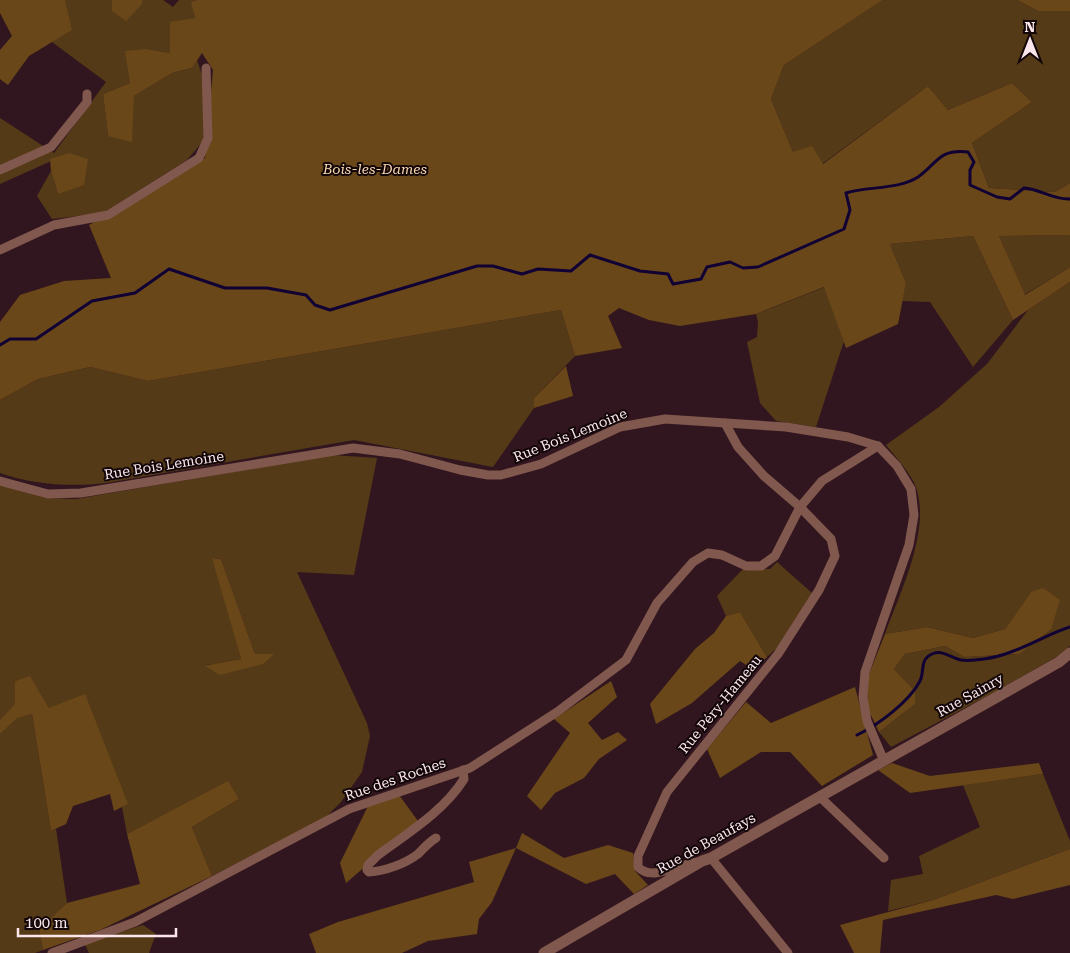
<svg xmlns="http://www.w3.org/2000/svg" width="1070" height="953" viewBox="0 0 1070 953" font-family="'Roboto Serif',serif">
<rect width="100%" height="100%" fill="#32161f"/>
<g fill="#553a17" fill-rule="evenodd">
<polygon points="65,0 112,0 112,11 142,4 142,0 163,0 173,7 179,0 197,0 192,2 195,18 170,53 147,49 130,83 103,94 108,136 134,96 172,73 192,68 197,60 205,84 204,140 187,160 103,213 52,219 37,196 51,171 58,194 69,153 0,184 0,118 54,153 106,82 52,42 71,30"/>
<polygon points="883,0 1017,0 1038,11 1070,11 1070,183 1055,192 989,188 972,143 1032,102 1012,83 948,110 928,86 822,164 793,152 771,99 784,65"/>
<polygon points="1070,235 1070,267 1024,295 999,236"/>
<polygon points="973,236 1013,320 973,367 930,302 902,301 906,283 890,244"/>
<path d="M 1070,282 L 1070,646 L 1058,656 L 993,693 L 891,747 L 879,732 L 915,704 L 915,691 L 894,669 L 905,654 L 945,646 L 966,657 L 1019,654 L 1031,592 L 1005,629 L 973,638 L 927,627 L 885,634 C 900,592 936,521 912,479 C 905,467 895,456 886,445 L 939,407 L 987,364 L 1028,310 Z"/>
<polygon points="825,287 844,341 816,427 776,421 760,403 747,342 757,337 758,322 756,314"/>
<path d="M 561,310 L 575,356 L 534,398 L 534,408 L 493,467 L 354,440 L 106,483 C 70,487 35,485 0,473 L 0,400 L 38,379 L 90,367 L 148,381 Z"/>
<path d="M 332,455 L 377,458 L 354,575 L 297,572 L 367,723 L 370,736 L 362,772 L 341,802 L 325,818 L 212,876 L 192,827 L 239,799 L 228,782 L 127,834 L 122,807 L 128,804 L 49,708 L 30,677 L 15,681 L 15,705 L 0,720 L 0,485 L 46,498 L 76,499 ZM 213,558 L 221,559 L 255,654 L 273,654 L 206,665 L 241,659 Z"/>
<polygon points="777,562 812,593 776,649 767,657 740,612 726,616 717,596 744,568 770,569"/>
<polygon points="32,714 51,831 56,829 67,903 39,929 43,950 35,953 0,953 0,734 17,717"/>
<polygon points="1043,774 1070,841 1070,849 933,900 888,911 891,880 923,874 919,856 980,827 963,785"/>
<polygon points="143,925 156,934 149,953 89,953 84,943"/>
</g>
<g fill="#694719">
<polygon points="0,0 65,0 72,30 29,56 8,85 0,79 0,50 12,36 0,13"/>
<polygon points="112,0 142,0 142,4 126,21 112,11"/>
<polygon points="197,0 883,0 784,65 771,99 793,152 812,146 823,164 928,86 948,110 1012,83 1032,102 972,143 989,188 1055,192 1070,183 1070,235 999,236 1025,295 1070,267 1070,282 1013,320 973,236 890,244 906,283 898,324 846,348 824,287 756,314 680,326 649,320 619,308 608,316 622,348 575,356 561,310 148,381 90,367 38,379 0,400 0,322 20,295 64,281 111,278 89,225 205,158 213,70 202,53 192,68 172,73 134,96 132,142 108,136 103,94 130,83 125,51 147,49 170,53 170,22 195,18 191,2"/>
<polygon points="1017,0 1070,0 1070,11 1038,11"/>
<polygon points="69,153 88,159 84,185 58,194 51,171 50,159"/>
<polygon points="566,366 573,396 534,408 534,398"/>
<polygon points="212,558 221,559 255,654 274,654 263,664 220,675 205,666 241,659"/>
<polygon points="1043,588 1060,600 1051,629 1019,654 965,657 945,646 905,654 894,669 915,691 915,704 879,732 868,709 867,679 885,634 927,627 973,638 1005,629 1031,592"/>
<polygon points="740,612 767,657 754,670 740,661 692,703 656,724 650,704 695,649 714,633 726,616"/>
<polygon points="30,676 49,708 85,694 128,804 114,811 110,794 73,806 66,824 51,831 32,714 17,718 0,734 0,720 15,704 15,681"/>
<polygon points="611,681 617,697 588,723 602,740 618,732 627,740 599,759 584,778 555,793 541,810 527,796 570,733 554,719"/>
<polygon points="855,687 873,755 822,786 790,752 761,752 720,778 707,749 746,702 771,723"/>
<polygon points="892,763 930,776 1039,763 1043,774 910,793 878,770"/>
<polygon points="228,781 239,799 192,827 212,876 100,930 43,950 39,929 67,903 140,884 127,834"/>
<polygon points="399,795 418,821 346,883 340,863 368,806"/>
<polygon points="522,833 564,858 608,845 633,853 635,871 648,885 634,894 615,874 586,884 516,848 492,902 479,919 477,934 428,941 402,953 316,953 309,934 338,922 474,882 469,862 516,848"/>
<polygon points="1070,849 1070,885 1013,899 996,895 883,920 880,953 854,953 840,925 933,900"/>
</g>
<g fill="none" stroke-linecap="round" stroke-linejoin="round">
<g stroke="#103" stroke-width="3">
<path d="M 0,345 L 10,339 L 36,339 L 92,301 L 135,293 L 169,269 L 225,288 L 267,288 L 306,295 L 315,305 L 330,310 L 477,266 L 493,266 L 522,274 L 538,269 L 571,271 L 590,255 L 640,271 L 668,274 L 673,284 L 701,279 L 707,267 L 730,262 L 743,268 L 758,267 L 844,229 L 850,210 L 846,193 C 868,186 898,190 918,177 C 938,163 938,149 968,152 L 974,162 L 970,170 L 970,185 L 997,197 L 1010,199 L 1024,188 C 1040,189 1053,200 1070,199"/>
<path d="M 857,735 C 878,725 909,702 920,681 C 925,671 919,660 932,654 C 942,649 951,658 961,660 C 968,661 977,660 984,659 C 1015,655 1042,636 1070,627"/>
</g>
<g stroke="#81584d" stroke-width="9">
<polyline points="0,170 51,147 87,102 87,94"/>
<polyline points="0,250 54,225 108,215 199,158 208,138 206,68"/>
<polyline points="0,481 48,494 81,493 353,448 400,454 460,470 488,475 501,475 541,464 620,427 665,419 786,427 848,437 878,446 897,466 911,489 914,515 909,545 865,672 863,697 867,721 884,761"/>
<polyline points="820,797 884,858"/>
<path d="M 436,838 C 429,842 424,848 418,854 C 405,864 385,871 369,872 L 367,870 L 368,865 L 378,855 C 408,833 444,811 464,779 L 463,770"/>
<polyline points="711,858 788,953"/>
<path d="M 697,862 C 679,864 652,882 638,867 L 638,856 L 667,792 L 778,654 L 819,590 L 835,556 L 831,539 L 800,507 L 764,476 L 738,447 L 725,423"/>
<polyline points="52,953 135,922 349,809 470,768 557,712 626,660 657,603 693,562 708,553 722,555 746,566 761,566 775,556 800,507 822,481 878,446"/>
</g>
<polyline stroke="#81584d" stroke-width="11" points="544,953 702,861 711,858 1059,662 1070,653"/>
</g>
<g text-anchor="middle" stroke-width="4" stroke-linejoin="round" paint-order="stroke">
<g font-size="14" font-style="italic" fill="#f8d6b0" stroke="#120609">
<text x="375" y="174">Bois-les-Dames</text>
</g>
<g font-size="14" fill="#fae6eb" stroke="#120609">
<text transform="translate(570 435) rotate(-22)" y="5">Rue Bois Lemoine</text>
<text transform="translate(164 465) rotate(-9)" y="5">Rue Bois Lemoine</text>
<text transform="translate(970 695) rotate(-29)" y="5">Rue Sainry</text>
<text transform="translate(720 704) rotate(-51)" y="5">Rue Péry-Hameau</text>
<text transform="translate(395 779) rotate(-19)" y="5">Rue des Roches</text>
<text transform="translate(706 843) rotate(-29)" y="5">Rue de Beaufays</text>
</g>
</g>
<g transform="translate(1030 40)" stroke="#120609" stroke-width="4" paint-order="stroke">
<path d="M0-4L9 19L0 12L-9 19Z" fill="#fae6eb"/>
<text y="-8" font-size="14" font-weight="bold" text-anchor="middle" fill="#fae6eb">N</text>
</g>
<path d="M18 928v8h158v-8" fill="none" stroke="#fae6eb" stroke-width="2.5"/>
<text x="25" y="928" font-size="15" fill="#fae6eb" stroke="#120609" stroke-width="4" paint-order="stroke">100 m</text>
</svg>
